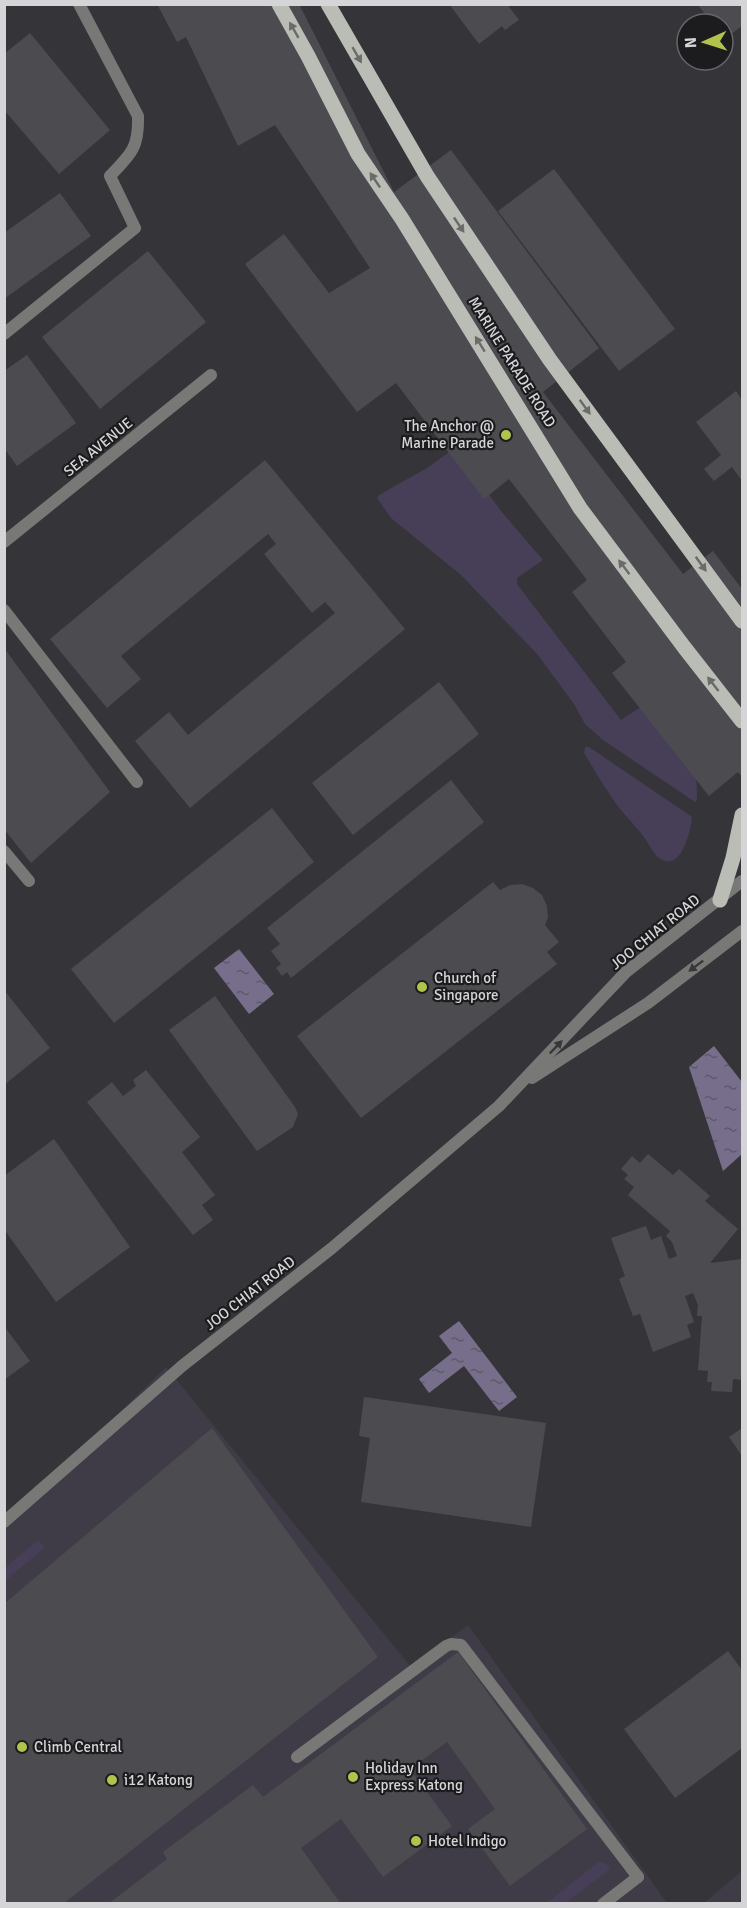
<svg xmlns="http://www.w3.org/2000/svg" width="747" height="1908" viewBox="0 0 747 1908" font-family="Signika,sans-serif">
<defs>
<pattern id="water-ripples" width="26" height="14" patternUnits="userSpaceOnUse" patternTransform="scale(1.5)"><rect width="26" height="14" fill="#766e8a"/><path d="M2 4q2-2 4 0t4 0M15 11q2-2 4 0t4 0" fill="none" stroke="#5e5969"/></pattern>
</defs>
<rect width="100%" height="100%" fill="#353439"/>
<g fill="#3f3c47">
<polygon points="166,1367 411,1667 468,1625 667,1903 5,1904 5,1525"/>
<polygon points="742,1871 742,1903 704,1903"/>
</g>
<g fill="#473f58">
<polygon points="455,448 501,511 543,560 517,578 517,584 621,720 650,701 696,764 697,800 695,802 603,740 585,724 574,704 538,655 461,575 391,518 377,498 379,495 427,468"/>
<path d="M 585,747 L 589,747 L 692,817 C 692,828 682,866 666,861 C 655,859 650,845 644,837 C 636,826 625,816 617,805 C 605,788 595,771 584,753 Z"/>
<polygon points="38,1540 45,1547 5,1581 5,1568"/>
<polygon points="599,1862 606,1863 610,1869 565,1903 546,1903"/>
</g>
<g fill="url(#water-ripples)">
<polygon points="239,949 274,994 249,1014 214,968"/>
<polygon points="714,1046 742,1082 742,1154 723,1171 689,1067"/>
<polygon points="459,1321 517,1397 499,1411 464,1366 429,1393 419,1379 452,1353 439,1336"/>
</g>
<g fill="#4c4b50">
<polygon points="157,4 299,4 394,192 451,150 599,348 543,392 683,574 713,551 742,589 742,777 738,772 709,796 612,673 626,662 572,592 587,580 509,479 484,499 396,383 357,412 245,264 284,234 329,293 370,268 275,125 238,146 186,37 177,42"/>
<polygon points="449,4 507,4 519,20 505,30 502,26 479,44"/>
<polygon points="698,5 742,5 742,26 725,39 723,37 723,24 713,24"/>
<polygon points="30,33 110,130 59,174 4,110 4,54"/>
<polygon points="554,169 675,329 619,371 498,211"/>
<polygon points="60,193 91,236 4,299 4,233"/>
<polygon points="148,251 206,322 100,409 42,337"/>
<polygon points="27,355 76,423 17,466 4,448 4,371"/>
<polygon points="736,391 742,400 742,481 732,467 714,481 704,469 721,455 696,422"/>
<polygon points="265,460 405,629 190,808 135,741 169,712 188,735 335,613 325,602 312,613 264,554 276,544 268,534 121,656 141,679 107,708 50,639"/>
<polygon points="4,648 110,792 31,863 4,829"/>
<polygon points="439,682 479,734 353,835 312,783"/>
<polygon points="451,780 484,822 291,978 287,972 282,976 276,968 281,964 271,951 280,944 267,928"/>
<polygon points="272,808 314,862 114,1023 71,969"/>
<polygon points="493,882 500,890 510,885 522,884 533,888 542,895 547,906 548,918 545,925 559,942 547,952 557,964 361,1118 297,1036"/>
<polygon points="4,990 50,1048 4,1085"/>
<polygon points="215,996 295,1107 298,1114 293,1127 257,1151 169,1030"/>
<polygon points="146,1070 200,1137 182,1152 215,1195 202,1205 213,1220 193,1235 87,1102 112,1082 123,1096 136,1086 133,1080"/>
<polygon points="54,1139 130,1247 56,1302 4,1229 4,1176"/>
<polygon points="648,1154 673,1175 679,1169 710,1196 705,1201 738,1229 710,1263 742,1259 742,1380 733,1379 732,1392 711,1391 712,1382 707,1382 708,1371 698,1370 702,1316 697,1316 698,1305 693,1293 685,1296 694,1322 687,1325 691,1337 653,1352 640,1314 633,1316 619,1279 625,1276 611,1238 646,1226 651,1240 661,1236 669,1259 677,1256 672,1242 666,1236 670,1231 628,1195 634,1187 624,1179 628,1175 621,1169 632,1156 640,1163"/>
<polygon points="4,1326 30,1361 4,1380"/>
<polygon points="364,1397 546,1423 531,1527 361,1502 370,1438 359,1436"/>
<polygon points="212,1428 378,1657 63,1904 4,1904 4,1604"/>
<polygon points="742,1428 742,1456 729,1437"/>
<polygon points="728,1651 742,1670 742,1748 675,1798 624,1729"/>
<polygon points="458,1652 587,1829 510,1886 468,1829 495,1809 447,1742 410,1769 452,1826 383,1877 341,1819 301,1848 341,1904 108,1904 167,1859 163,1852 253,1785 263,1797"/>
</g>
<g fill="none" stroke-linecap="round" stroke-linejoin="round">
<g stroke="#787876" stroke-width="12">
<path d="M 4,334 L 135,228 L 110,176 C 131,154 139,148 138,116 L 79,4"/>
<polyline points="4,851 29,881"/>
<polyline points="297,1757 446,1646 451,1644 461,1645 638,1877"/>
</g>
<g stroke="#787876" stroke-width="12">
<polyline points="4,542 211,375"/>
<polyline points="4,610 137,782"/>
<polyline points="603,1904 638,1877"/>
</g>
<g stroke="#787876" stroke-width="12">
<polyline points="532,1078 648,1003 742,931"/>
<polyline points="4,1522 182,1366 332,1248 499,1106 626,972 742,881"/>
</g>
<g stroke="#babcb6" stroke-width="15">
<polyline points="279,4 308,56 358,154 402,219 580,508 684,647 742,721"/>
<polyline points="328,4 427,176 550,360 742,621"/>
<polyline points="720,900 733,858 742,815"/>
</g>
</g>
<defs><path id="oneway-solid" d="M-6-.8H1V-3.2L6.5 0L1 3.2V.8H-6Z" transform="scale(1.5)"/></defs>
<g fill="#6b6c6a">
<use href="#oneway-solid" transform="translate(294 30) rotate(-120)"/>
<use href="#oneway-solid" transform="translate(357 55) rotate(60)"/>
<use href="#oneway-solid" transform="translate(375 180) rotate(-124)"/>
<use href="#oneway-solid" transform="translate(459 225) rotate(56)"/>
<use href="#oneway-solid" transform="translate(480 344) rotate(-122)"/>
<use href="#oneway-solid" transform="translate(585 407) rotate(54)"/>
<use href="#oneway-solid" transform="translate(701 564) rotate(54)"/>
<use href="#oneway-solid" transform="translate(624 567) rotate(-127)"/>
<use href="#oneway-solid" transform="translate(713 684) rotate(-128)"/>
</g>
<g fill="#383838">
<use href="#oneway-solid" transform="translate(696 966) rotate(143)"/>
<use href="#oneway-solid" transform="translate(556 1047) rotate(-46)"/>
</g>
<g fill="#b2c34c" stroke="#1c1c1e" stroke-width="2">
<circle cx="506" cy="435" r="6"/>
<circle cx="422" cy="987" r="6"/>
<circle cx="22" cy="1747" r="6"/>
<circle cx="353" cy="1777" r="6"/>
<circle cx="112" cy="1780" r="6"/>
<circle cx="416" cy="1841" r="6"/>
</g>
<g text-anchor="middle" stroke-width="4.5" stroke-linejoin="round" paint-order="stroke">
<g font-size="15" fill="#d5d4d7" stroke="#1c1c1e">
<text transform="translate(512 362) rotate(58)" y="5">MARINE PARADE ROAD</text>
<text transform="translate(98 447) rotate(-39)" y="5">SEA AVENUE</text>
<text transform="translate(655 932) rotate(-39)" y="5">JOO CHIAT ROAD</text>
<text transform="translate(250 1293) rotate(-38)" y="5">JOO CHIAT ROAD</text>
</g>
<g font-size="15" fill="#d5d4d7" stroke="#1c1c1e" text-anchor="start">
<text x="494" y="431" text-anchor="end">The Anchor @<tspan x="494" dy="17">Marine Parade</tspan></text>
<text x="434" y="983">Church of<tspan x="434" dy="17">Singapore</tspan></text>
<text x="34" y="1752">Climb Central</text>
<text x="365" y="1773">Holiday Inn<tspan x="365" dy="17">Express Katong</tspan></text>
<text x="124" y="1785">i12 Katong</text>
<text x="428" y="1846">Hotel Indigo</text>
</g>
</g>
<rect width="747" height="1908" fill="none" stroke="#d5d4d7" stroke-width="12"/>
<g transform="translate(705 42) rotate(267)"><circle r="28" fill="#1c1c1e" stroke="#666668" stroke-width="1.5"/>
<path d="M0-4.5L10 22L0 15L-10 22Z" fill="#b2c34c"/>
<text y="-9" font-size="16" font-weight="bold" text-anchor="middle" fill="#d5d4d7">N</text>
</g>
</svg>
